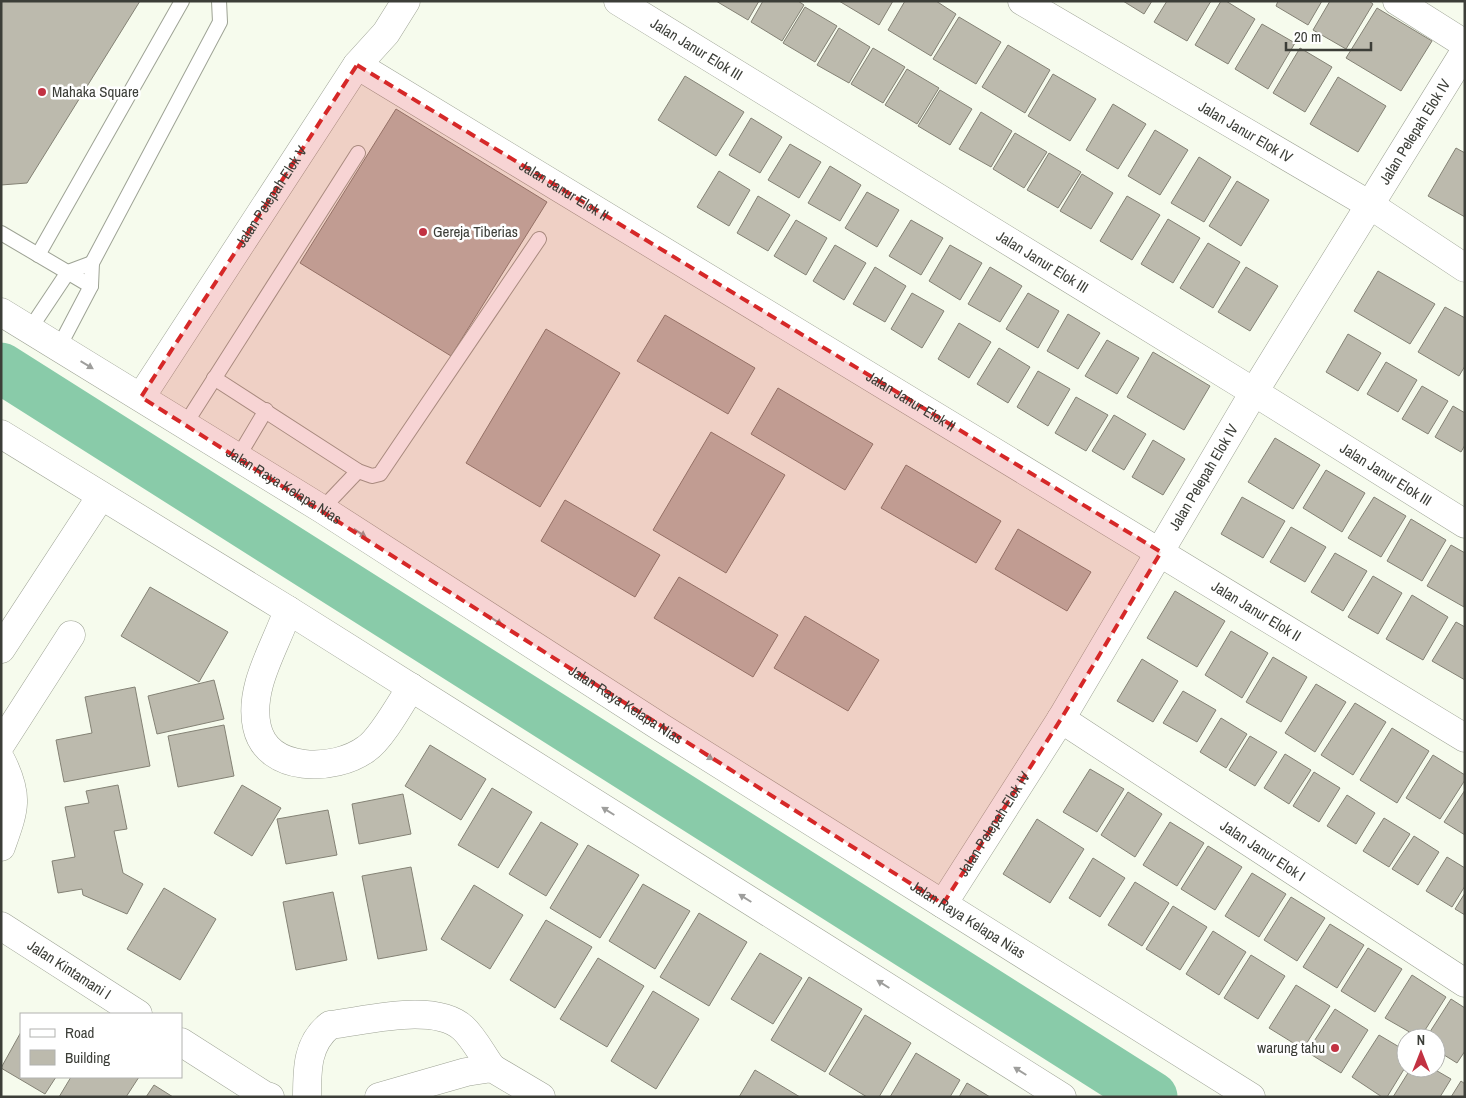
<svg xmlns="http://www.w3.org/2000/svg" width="1466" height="1098" viewBox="0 0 1466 1098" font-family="'Archivo Narrow',sans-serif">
<rect width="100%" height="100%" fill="#f6fbed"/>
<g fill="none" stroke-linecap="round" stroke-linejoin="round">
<polyline stroke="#89cba9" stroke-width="51" points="1,368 1152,1097"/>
</g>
<g fill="#bcbaad" stroke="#848275">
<polygon points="1,1 140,1 27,183 1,185"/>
<polygon points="716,1 759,1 748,20"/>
<polygon points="763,1 798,1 804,5 782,41 751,22"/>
<polygon points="839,1 893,1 879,25"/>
<polygon points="905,1 936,1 956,14 931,56 888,30"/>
<polygon points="1123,1 1152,1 1144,14"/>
<polygon points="1167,1 1211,1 1187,41 1154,22"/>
<polygon points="1221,1 1226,1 1255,19 1228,64 1195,45"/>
<polygon points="1278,1 1322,1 1308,25 1276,6"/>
<polygon points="1330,1 1369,1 1373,4 1346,49 1313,30"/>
<polygon points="805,7 837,26 815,62 783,43"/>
<polygon points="1377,8 1432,41 1401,91 1346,58"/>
<polygon points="959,17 1001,42 976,84 933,59"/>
<polygon points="1262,24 1295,43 1268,89 1235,69"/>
<polygon points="839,28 870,47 849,83 817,65"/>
<polygon points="1008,45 1050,70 1025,113 982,87"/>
<polygon points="873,48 905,67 883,103 851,84"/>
<polygon points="1300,48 1332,67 1305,112 1273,93"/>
<polygon points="907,69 939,88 917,124 885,105"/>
<polygon points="1053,74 1096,99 1070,141 1028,116"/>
<polygon points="685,76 744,112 716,156 658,120"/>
<polygon points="1338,77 1386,106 1358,152 1310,124"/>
<polygon points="940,90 972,109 950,145 918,126"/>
<polygon points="1113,104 1146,124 1118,169 1086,150"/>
<polygon points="396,109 547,202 451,356 300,263"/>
<polygon points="981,112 1012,131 991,167 959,149"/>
<polygon points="751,118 782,137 760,173 729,155"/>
<polygon points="1155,130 1188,150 1160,195 1128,176"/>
<polygon points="1015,133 1047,152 1024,188 993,169"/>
<polygon points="790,144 821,162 799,198 768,180"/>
<polygon points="1456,148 1465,153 1465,217 1428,196"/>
<polygon points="1049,153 1081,172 1058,208 1027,190"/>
<polygon points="1199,157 1231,177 1204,222 1171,203"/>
<polygon points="830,166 861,185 840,221 808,203"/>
<polygon points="719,171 750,190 729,226 697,207"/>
<polygon points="1082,174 1113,193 1091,229 1060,211"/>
<polygon points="1237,181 1269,200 1241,246 1209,226"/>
<polygon points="867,192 899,210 877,247 845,228"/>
<polygon points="758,196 790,215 768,251 737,233"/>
<polygon points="1127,196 1160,215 1132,260 1100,241"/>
<polygon points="1168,219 1200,238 1173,283 1141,264"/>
<polygon points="796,220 827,238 806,275 774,256"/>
<polygon points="911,220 943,238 921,275 889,256"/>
<polygon points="1208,243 1240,262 1213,308 1180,288"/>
<polygon points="835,245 866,263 844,300 813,281"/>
<polygon points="950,245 982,263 960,300 929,281"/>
<polygon points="875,267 906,286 885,322 853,304"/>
<polygon points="990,267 1022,286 1000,322 968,304"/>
<polygon points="1246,267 1278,286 1250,331 1218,312"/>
<polygon points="1378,271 1435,304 1410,344 1354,311"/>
<polygon points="912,293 944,311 922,348 891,329"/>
<polygon points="1028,293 1059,311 1038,348 1006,329"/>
<polygon points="1445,307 1465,318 1465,366 1459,376 1418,352"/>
<polygon points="1068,314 1100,333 1078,369 1047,351"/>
<polygon points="665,315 755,368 728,414 637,361"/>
<polygon points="959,323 991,342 969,378 938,359"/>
<polygon points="546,329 620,373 540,507 466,463"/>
<polygon points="1348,334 1381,353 1358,391 1326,372"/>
<polygon points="1107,340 1139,358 1117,394 1085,376"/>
<polygon points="999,348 1030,367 1008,403 977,384"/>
<polygon points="1153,352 1210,386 1184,430 1127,397"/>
<polygon points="1386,362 1417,380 1398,412 1367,394"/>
<polygon points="1038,371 1070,389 1048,426 1017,407"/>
<polygon points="1422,386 1448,401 1428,434 1402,419"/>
<polygon points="778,388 873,444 845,490 751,434"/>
<polygon points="1076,397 1108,415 1086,451 1055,433"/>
<polygon points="1453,406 1465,413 1465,445 1461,452 1435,437"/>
<polygon points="1114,415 1146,434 1124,470 1092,451"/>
<polygon points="711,432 785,475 726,573 653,530"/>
<polygon points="1275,438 1320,465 1293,509 1248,482"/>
<polygon points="1153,440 1185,459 1163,495 1132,477"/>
<polygon points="906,465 1001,521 976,563 881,508"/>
<polygon points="1326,470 1365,493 1342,532 1303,508"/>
<polygon points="1242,497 1285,521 1263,558 1221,534"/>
<polygon points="1374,497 1406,516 1381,557 1348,538"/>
<polygon points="565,500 660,555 635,597 541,541"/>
<polygon points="1411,519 1446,540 1422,581 1387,561"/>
<polygon points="1291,527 1326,547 1305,582 1270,562"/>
<polygon points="1018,529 1091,572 1067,611 995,569"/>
<polygon points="1451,545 1465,553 1464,607 1427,586"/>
<polygon points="1335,553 1367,571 1343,611 1311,592"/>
<polygon points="1373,576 1402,593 1378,634 1348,617"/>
<polygon points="679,577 778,635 753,677 654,618"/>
<polygon points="150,587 228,632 199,682 121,636"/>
<polygon points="1175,591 1225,621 1197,667 1147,638"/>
<polygon points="1412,595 1448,617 1423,660 1386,639"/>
<polygon points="805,616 879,660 848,711 774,668"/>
<polygon points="1456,622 1465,627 1465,680 1432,661"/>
<polygon points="1231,631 1268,653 1242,698 1205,675"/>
<polygon points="1273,657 1307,677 1281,722 1246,702"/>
<polygon points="1142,659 1178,681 1153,722 1117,701"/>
<polygon points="214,680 224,719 157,734 148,696"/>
<polygon points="1316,684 1346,702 1315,752 1285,733"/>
<polygon points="135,687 150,766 64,782 56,740 92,733 85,697"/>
<polygon points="1183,691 1216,710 1197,742 1163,723"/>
<polygon points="1355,703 1386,722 1353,775 1321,755"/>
<polygon points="1221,718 1247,734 1226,768 1200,752"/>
<polygon points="224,725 234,776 178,787 168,736"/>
<polygon points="1392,728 1429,751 1397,803 1360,780"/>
<polygon points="1250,736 1277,752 1255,786 1229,770"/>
<polygon points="430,745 486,779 461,820 405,786"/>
<polygon points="1285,754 1311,770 1289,804 1264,788"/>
<polygon points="1433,755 1465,775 1465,780 1440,819 1406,798"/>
<polygon points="1090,769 1124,789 1097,832 1063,812"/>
<polygon points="1314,772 1340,788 1319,822 1293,806"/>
<polygon points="118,785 127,829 114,831 123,873 143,884 127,914 83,895 82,889 58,893 52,861 75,857 65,807 89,803 86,791"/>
<polygon points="242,785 281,808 252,856 214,833"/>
<polygon points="492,788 532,812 498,868 458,845"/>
<polygon points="1465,790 1465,835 1444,822"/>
<polygon points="1128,792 1162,814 1135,857 1101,835"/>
<polygon points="403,794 411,834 359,844 352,804"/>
<polygon points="1347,795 1375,813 1356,844 1327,826"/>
<polygon points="328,810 337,855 286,864 277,819"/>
<polygon points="1384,818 1410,834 1389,867 1363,851"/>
<polygon points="1037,819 1084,849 1050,903 1003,874"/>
<polygon points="541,822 578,844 546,896 509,874"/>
<polygon points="1170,822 1204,843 1177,886 1143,865"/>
<polygon points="1414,836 1439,852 1418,885 1392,869"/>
<polygon points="588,845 639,875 600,938 550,908"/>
<polygon points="1208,846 1242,867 1215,910 1181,889"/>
<polygon points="1447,857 1465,868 1465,886 1452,907 1426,891"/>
<polygon points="1093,858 1125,878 1100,917 1069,898"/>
<polygon points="411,867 427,950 378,959 362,876"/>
<polygon points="1252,873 1286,894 1259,937 1225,916"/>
<polygon points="1135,882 1169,903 1142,946 1108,925"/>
<polygon points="643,884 690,911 655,969 609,941"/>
<polygon points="474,885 523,915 490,969 441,939"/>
<polygon points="164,888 216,919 180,980 127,949"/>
<polygon points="333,892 347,960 296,970 283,902"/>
<polygon points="1465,893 1465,915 1455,909"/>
<polygon points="1291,897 1325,918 1297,961 1264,940"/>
<polygon points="1173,906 1207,927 1180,970 1146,949"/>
<polygon points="699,913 747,942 709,1006 660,977"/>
<polygon points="546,920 592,947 555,1008 510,980"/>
<polygon points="1330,924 1364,945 1337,988 1303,967"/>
<polygon points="1213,931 1246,952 1219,995 1186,974"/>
<polygon points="1368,948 1402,969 1375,1012 1341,991"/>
<polygon points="760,953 802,978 773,1024 731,999"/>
<polygon points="1251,955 1285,976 1258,1019 1224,998"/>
<polygon points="598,958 644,986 607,1047 560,1019"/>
<polygon points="1412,975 1446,997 1420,1038 1385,1018"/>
<polygon points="809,977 862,1009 825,1072 771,1040"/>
<polygon points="1296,985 1330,1006 1303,1049 1269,1028"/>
<polygon points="653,991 699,1019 656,1089 611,1061"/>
<polygon points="1451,999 1465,1008 1465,1051 1457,1063 1436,1050 1436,1038 1426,1038"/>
<polygon points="1335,1009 1368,1030 1341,1073 1307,1052"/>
<polygon points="865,1015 911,1043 879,1097 867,1097 829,1074"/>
<polygon points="21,1032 21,1077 56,1077 45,1094 1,1068"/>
<polygon points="1379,1035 1406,1051 1406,1066 1387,1097 1382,1097 1352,1077"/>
<polygon points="916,1053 960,1080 950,1097 890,1097"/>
<polygon points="1411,1068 1432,1068 1451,1079 1440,1097 1393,1097"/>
<polygon points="755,1070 800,1097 739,1097"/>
<polygon points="71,1077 139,1077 126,1097 59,1097"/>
<polygon points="1461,1081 1465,1084 1465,1097 1451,1097"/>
<polygon points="967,1083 990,1097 959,1097"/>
<polygon points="154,1085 173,1097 146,1097"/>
</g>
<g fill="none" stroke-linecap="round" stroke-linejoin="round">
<defs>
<g id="service">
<polyline points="1,233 91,286"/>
<polyline points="38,255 182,1"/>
<polyline points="30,329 68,272 92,263"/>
<polyline points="59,347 91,286 92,263 220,22 219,1"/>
<polyline points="214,378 358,471 372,476 380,474 539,239"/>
<polyline points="186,423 358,153"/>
<polyline points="238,457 266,410"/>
<polyline points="322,509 358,471"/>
</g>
<g id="minor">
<path id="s1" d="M 618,1 L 1254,392 L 1465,524"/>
<path id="s2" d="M 1022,1 L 1370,205 L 1465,268"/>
<polyline points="1397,1 1465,44"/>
<path id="s3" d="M 357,65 L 1465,738"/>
<path id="s4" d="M 141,397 L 357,65 L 386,33 L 406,1"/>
<path d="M 288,610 C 276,646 248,687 257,727 C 267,773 335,772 366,749 C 381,739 401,703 411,687"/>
<polyline points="1,649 101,496"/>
<path id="s5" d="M 1061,719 L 1465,983"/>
<polyline points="1,744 71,635"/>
<path d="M 1,760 C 20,797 14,810 1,847"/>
<path id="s6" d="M 943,904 L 1061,719 L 1254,392 L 1465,51"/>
<path id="s7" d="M 1,926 L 138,1014"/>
<polyline points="181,1042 264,1095 270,1097"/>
<path d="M 307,1097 C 307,1069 307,1043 330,1025 C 366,1021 434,1002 463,1028 C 474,1038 483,1056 492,1068"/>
<polyline points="379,1097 466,1072 492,1068 541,1097"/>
</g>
<g id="secondary">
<path id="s8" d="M 1,312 L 322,509 L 662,728 L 1251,1097"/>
<polyline points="1,434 288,610 1062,1097"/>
</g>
</defs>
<use href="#service" stroke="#9ea395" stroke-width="16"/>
<use href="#minor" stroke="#9ea395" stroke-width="29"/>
<use href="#secondary" stroke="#9ea395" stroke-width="29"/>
<use href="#service" stroke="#fff" stroke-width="14"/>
<use href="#minor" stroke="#fff" stroke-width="28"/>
<use href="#secondary" stroke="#fff" stroke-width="28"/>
</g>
<defs><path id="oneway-solid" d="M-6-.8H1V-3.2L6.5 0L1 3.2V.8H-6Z" transform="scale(1.25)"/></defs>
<g fill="#9e9e9c">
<use href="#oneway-solid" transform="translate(87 365) rotate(31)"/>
<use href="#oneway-solid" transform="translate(360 533) rotate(33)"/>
<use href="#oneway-solid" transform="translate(496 621) rotate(33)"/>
<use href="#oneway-solid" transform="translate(707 756) rotate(32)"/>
<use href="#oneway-solid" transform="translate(608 811) rotate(-148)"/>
<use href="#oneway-solid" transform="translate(745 898) rotate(-148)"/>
<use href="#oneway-solid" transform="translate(883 984) rotate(-148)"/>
<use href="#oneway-solid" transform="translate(1020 1071) rotate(-148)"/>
</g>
<path fill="#d62828" fill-opacity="0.2" stroke="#d62828" stroke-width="4" stroke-dasharray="10 6" stroke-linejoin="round" d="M 357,65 L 1161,552 L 1061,719 L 943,904 L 141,397 Z"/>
<g fill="#c23242" stroke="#fff" stroke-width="2">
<circle cx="42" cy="92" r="5"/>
<circle cx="423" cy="232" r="5"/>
<circle cx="1335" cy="1048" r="5"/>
</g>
<g text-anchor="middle" stroke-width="5" stroke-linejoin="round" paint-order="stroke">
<g font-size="15" fill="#3c3e38" stroke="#fff">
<text dy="5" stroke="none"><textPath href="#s1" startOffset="92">Jalan Janur Elok III</textPath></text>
<text dy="5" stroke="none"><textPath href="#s2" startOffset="259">Jalan Janur Elok IV</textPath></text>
<text dy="5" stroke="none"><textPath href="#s6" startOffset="905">Jalan Pelepah Elok IV</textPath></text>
<text dy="5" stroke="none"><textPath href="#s3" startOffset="242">Jalan Janur Elok II</textPath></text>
<text dy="5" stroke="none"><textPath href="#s4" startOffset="239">Jalan Pelepah Elok V</textPath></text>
<text dy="5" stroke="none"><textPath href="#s1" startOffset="498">Jalan Janur Elok III</textPath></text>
<text dy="5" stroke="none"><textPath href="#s3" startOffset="648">Jalan Janur Elok II</textPath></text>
<text dy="5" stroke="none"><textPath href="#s1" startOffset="902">Jalan Janur Elok III</textPath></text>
<text dy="5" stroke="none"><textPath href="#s6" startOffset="500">Jalan Pelepah Elok IV</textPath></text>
<text dy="5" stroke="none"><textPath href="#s8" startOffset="332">Jalan Raya Kelapa Nias</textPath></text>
<text dy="5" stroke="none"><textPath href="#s3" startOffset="1052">Jalan Janur Elok II</textPath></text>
<text dy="5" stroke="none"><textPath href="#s8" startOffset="738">Jalan Raya Kelapa Nias</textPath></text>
<text dy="5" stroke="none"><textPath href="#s6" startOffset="95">Jalan Pelepah Elok IV</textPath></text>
<text dy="5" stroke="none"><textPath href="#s5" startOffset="241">Jalan Janur Elok I</textPath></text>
<text dy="5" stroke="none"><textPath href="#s8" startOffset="1142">Jalan Raya Kelapa Nias</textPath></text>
<text dy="5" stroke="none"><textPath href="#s7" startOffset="81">Jalan Kintamani I</textPath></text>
</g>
<g font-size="15" fill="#3c3e38" stroke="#fff" text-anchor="start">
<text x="52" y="97">Mahaka Square</text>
<text x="433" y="237">Gereja Tiberias</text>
<text x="1325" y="1053" text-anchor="end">warung tahu</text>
</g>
</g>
<rect width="1466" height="1098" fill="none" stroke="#3c3e38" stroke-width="5"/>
<rect x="20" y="1013" width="162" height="65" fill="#ffffff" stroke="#b1b2af"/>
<rect x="30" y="1029" width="25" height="8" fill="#ffffff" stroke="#b1b2af"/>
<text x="65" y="1038" font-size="15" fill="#3c3e38">Road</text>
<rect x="30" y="1050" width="25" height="15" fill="#bcbaad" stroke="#b1b2af"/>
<text x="65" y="1063" font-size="15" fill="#3c3e38">Building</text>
<g transform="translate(1421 1053)"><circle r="24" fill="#ffffff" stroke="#b1b2af"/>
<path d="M0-4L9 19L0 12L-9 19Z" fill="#c23242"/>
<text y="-8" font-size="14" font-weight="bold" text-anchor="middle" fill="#3c3e38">N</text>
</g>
<path d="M1286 42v8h85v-8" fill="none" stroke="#3c3e38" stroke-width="2.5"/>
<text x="1294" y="42" font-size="15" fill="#3c3e38" stroke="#ffffff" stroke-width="4" paint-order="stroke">20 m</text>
</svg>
